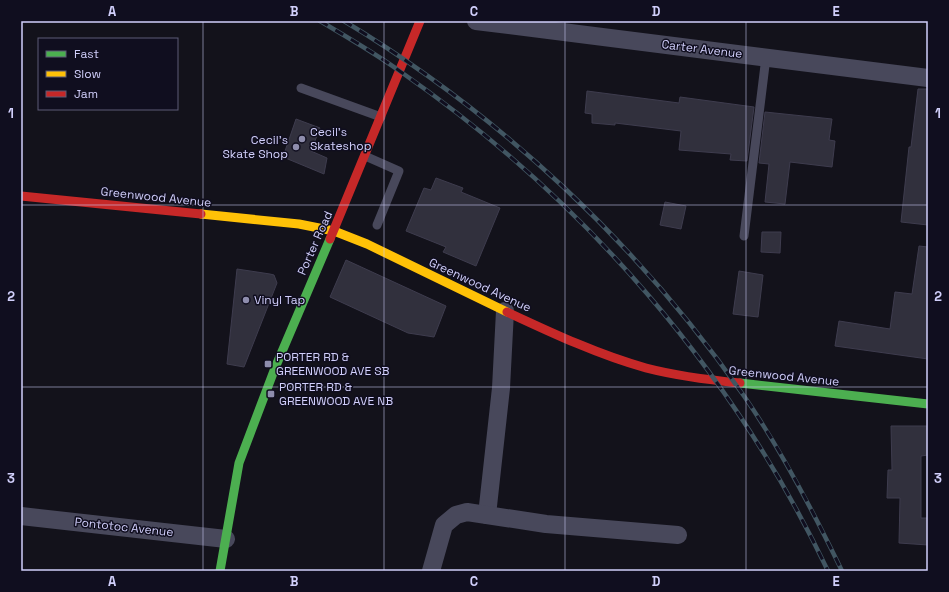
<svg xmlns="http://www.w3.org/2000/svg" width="949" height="592" viewBox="0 0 949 592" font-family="'Space Grotesk',sans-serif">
<rect width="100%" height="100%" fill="#13121b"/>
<g fill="#31303d" stroke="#3e3c4e">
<polygon points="918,89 928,89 928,225 901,222 909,147 911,147"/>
<polygon points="587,91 679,103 680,97 754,107 747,161 730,160 731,154 679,150 681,131 615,123 615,125 592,123 592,114 585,113"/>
<polygon points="765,112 832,119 829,140 835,141 832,167 790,162 785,204 765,202 769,164 759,163"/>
<polygon points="296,119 320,128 311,151 327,158 324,174 283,157"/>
<polygon points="436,178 463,188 461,192 500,208 476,266 443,252 446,247 406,231 424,188 431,190"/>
<polygon points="665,202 686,206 681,229 660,225"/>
<polygon points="762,232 781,232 780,253 761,252"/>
<polygon points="919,246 928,247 928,359 835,346 839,321 890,329 895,292 912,294"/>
<polygon points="346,260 446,306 434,337 408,333 330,297"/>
<polygon points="237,269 270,274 274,275 277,283 244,367 227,364"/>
<polygon points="739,271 763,275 758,317 733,314"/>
<polygon points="891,426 927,426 928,455 921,456 921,518 928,518 928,545 899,543 900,498 887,498 888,470 892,470"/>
</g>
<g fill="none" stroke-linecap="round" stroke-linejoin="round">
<g stroke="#48485b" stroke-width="9">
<polyline points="301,88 381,117"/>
<polyline points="365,156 399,171 377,225"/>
<polyline points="744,236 766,57"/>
</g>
<g stroke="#48485b" stroke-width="18">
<polyline points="476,21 928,78"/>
<polyline points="487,515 501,388 505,311"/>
<polyline points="21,516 226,539"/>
<polyline points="431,571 444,525 456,515 467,512 546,524 678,535"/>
</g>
<g stroke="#4caf50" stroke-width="9">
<polyline points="740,383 928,404"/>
<polyline points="220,571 239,463 275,368 330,239"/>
</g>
<polyline stroke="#ffc107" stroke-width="9" points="201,214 299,224 334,231 367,244 507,312"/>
<g stroke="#c62828" stroke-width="9">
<polyline points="21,196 201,214"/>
<polyline points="330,239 420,21"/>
<path d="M 507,312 C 552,333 599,355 646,368 C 677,376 709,380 740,383"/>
</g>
<defs>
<g id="rail">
<path d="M 320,21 C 347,37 375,53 401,72 C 584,199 732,370 828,571"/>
<path d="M 344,21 C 502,116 639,245 744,396 C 782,451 813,511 842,571"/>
</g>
</defs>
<use href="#rail" stroke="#415662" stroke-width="4.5"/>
<use href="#rail" stroke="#100e1f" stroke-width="3" stroke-dasharray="9" stroke-linecap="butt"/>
</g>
<path fill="none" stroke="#d1cffb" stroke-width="1" stroke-opacity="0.55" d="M 203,21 L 203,571M 384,21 L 384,571M 565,21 L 565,571M 746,21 L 746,571M 21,205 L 928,205M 21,387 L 928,387"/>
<g fill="#8e8dad" stroke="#100e1f" stroke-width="1.5">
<circle cx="302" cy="139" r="4"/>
<circle cx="296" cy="147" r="4"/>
<circle cx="246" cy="300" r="4"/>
<rect x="264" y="360" width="8" height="8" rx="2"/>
<rect x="267" y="390" width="8" height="8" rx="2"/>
</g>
<g text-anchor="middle" stroke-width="3" stroke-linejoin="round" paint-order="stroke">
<g font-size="12" fill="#d1cffb" stroke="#100e1f">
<text transform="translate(702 49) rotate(7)" y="4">Carter Avenue</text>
<text transform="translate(156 197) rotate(6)" y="4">Greenwood Avenue</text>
<text transform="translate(315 243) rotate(-66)" y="4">Porter Road</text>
<text transform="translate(480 285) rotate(25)" y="4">Greenwood Avenue</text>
<text transform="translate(784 376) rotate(6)" y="4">Greenwood Avenue</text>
<text transform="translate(124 527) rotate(6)" y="4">Pontotoc Avenue</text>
</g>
<g font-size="12" fill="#d1cffb" stroke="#100e1f" text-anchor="start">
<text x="310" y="136">Cecil's<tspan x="310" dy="14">Skateshop</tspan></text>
<text x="288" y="144" text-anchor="end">Cecil's<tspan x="288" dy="14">Skate Shop</tspan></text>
<text x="254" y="304">Vinyl Tap</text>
<text x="276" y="361">PORTER RD &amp;<tspan x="276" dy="14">GREENWOOD AVE SB</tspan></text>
<text x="279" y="391">PORTER RD &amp;<tspan x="279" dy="14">GREENWOOD AVE NB</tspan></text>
</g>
</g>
<rect width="949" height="592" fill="none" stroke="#100e1f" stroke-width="44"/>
<rect x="38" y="38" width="140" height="72" fill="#100e1f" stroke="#5d5b77"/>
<rect x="46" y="51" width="20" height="6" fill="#4caf50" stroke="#5d5b77"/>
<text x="74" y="58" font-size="12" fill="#d1cffb">Fast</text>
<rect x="46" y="71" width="20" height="6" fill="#ffc107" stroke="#5d5b77"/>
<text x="74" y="78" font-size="12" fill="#d1cffb">Slow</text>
<rect x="46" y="91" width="20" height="6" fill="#c62828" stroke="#5d5b77"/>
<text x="74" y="98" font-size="12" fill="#d1cffb">Jam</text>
<rect x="22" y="22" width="905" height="548" fill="none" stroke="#d1cffb" stroke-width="1.5"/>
<g font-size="13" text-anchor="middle" font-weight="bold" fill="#d1cffb">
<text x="112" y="16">A</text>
<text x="294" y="16">B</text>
<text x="474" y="16">C</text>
<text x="656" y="16">D</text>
<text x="836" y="16">E</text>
<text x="11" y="118">1</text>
<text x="938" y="118">1</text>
<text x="11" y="301">2</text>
<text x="938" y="301">2</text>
<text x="11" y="483">3</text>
<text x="938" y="483">3</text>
<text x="112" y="586">A</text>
<text x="294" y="586">B</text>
<text x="474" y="586">C</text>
<text x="656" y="586">D</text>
<text x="836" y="586">E</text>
</g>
</svg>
